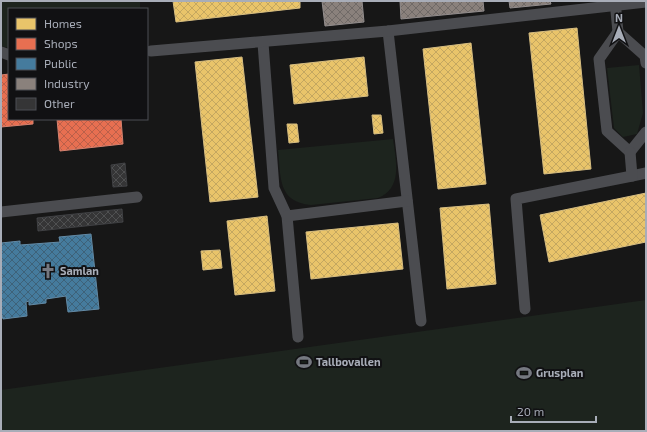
<svg xmlns="http://www.w3.org/2000/svg" width="647" height="432" viewBox="0 0 647 432" font-family="'Exo 2',sans-serif">
<defs>
<pattern id="homes-cross-hatch" width="8" height="8" patternUnits="userSpaceOnUse"><rect width="8" height="8" fill="#e9c46a"/><path d="M0 0l8 8M0 8l8-8" fill="none" stroke="#c4a760"/></pattern>
<pattern id="shops-cross-hatch" width="8" height="8" patternUnits="userSpaceOnUse"><rect width="8" height="8" fill="#e76f51"/><path d="M0 0l8 8M0 8l8-8" fill="none" stroke="#ba604a"/></pattern>
<pattern id="public-cross-hatch" width="8" height="8" patternUnits="userSpaceOnUse"><rect width="8" height="8" fill="#457b9d"/><path d="M0 0l8 8M0 8l8-8" fill="none" stroke="#3e6279"/></pattern>
<pattern id="industry-cross-hatch" width="8" height="8" patternUnits="userSpaceOnUse"><rect width="8" height="8" fill="#8a817c"/><path d="M0 0l8 8M0 8l8-8" fill="none" stroke="#706a67"/></pattern>
<pattern id="building-cross-hatch" width="8" height="8" patternUnits="userSpaceOnUse"><rect width="8" height="8" fill="#353536"/><path d="M0 0l8 8M0 8l8-8" fill="none" stroke="#4f5051"/></pattern>
</defs>
<rect width="100%" height="100%" fill="#171717"/>
<g fill="#1d241e">
<polygon points="1,1 140,1 140,9 9,9 9,48 1,46"/>
<polygon points="639,65 643,113 637,134 623,137 614,128 607,68"/>
<path d="M 393,139 C 396,161 403,188 378,198 L 311,205 C 277,202 281,176 278,150 Z"/>
<polygon points="646,300 646,431 1,431 1,390"/>
</g>
<g fill="url(#homes-cross-hatch)" stroke="#d6bd81">
<polygon points="173,1 300,1 300,8 176,22"/>
<polygon points="577,28 591,169 544,174 529,33"/>
<polygon points="471,43 486,184 438,189 423,49"/>
<polygon points="242,57 258,197 210,202 195,62"/>
<polygon points="364,57 368,96 294,104 290,65"/>
<polygon points="372,115 381,115 383,133 374,134"/>
<polygon points="287,124 297,124 299,142 289,143"/>
<polygon points="646,193 646,242 549,262 540,215"/>
<polygon points="489,204 496,284 447,289 440,208"/>
<polygon points="267,216 275,291 235,295 227,221"/>
<polygon points="398,223 403,269 311,279 306,232"/>
<polygon points="220,250 222,268 203,270 201,251"/>
</g>
<g fill="url(#shops-cross-hatch)" stroke="#d48270">
<polygon points="9,74 9,119 33,119 33,124 1,127 1,75"/>
<polygon points="57,119 121,119 123,144 60,151"/>
</g>
<polygon fill="url(#public-cross-hatch)" stroke="#638aa5" points="91,234 99,309 68,312 66,296 46,299 46,303 29,305 29,301 26,302 27,316 3,319 1,313 1,243 20,241 20,245 60,242 59,237"/>
<g fill="url(#industry-cross-hatch)" stroke="#938e8e">
<polygon points="322,1 362,1 364,22 325,26"/>
<polygon points="400,1 483,1 484,11 401,19"/>
<polygon points="509,1 550,1 551,4 510,8"/>
</g>
<g fill="url(#building-cross-hatch)" stroke="#3f4043">
<polygon points="125,163 127,186 113,187 111,165"/>
<polygon points="122,209 123,222 38,231 37,218"/>
</g>
<g fill="none" stroke-linecap="round" stroke-linejoin="round">
<g stroke="#4b4c50" stroke-width="11">
<polyline points="615,1 618,32 645,56 646,63"/>
<polyline points="388,31 421,321"/>
<polyline points="618,32 599,59 607,131 630,152 646,132"/>
<polyline points="263,43 274,188 287,216 298,337"/>
<polyline points="151,51 388,31 646,2"/>
<polyline points="1,52 9,55"/>
<polyline points="632,176 646,173"/>
<polyline points="1,212 137,197"/>
<polyline points="287,216 407,201"/>
<polyline points="525,309 516,199 632,176 630,152"/>
</g>
</g>
<defs>
<symbol id="church-bare" viewBox="-9 -9 18 18"><path d="M-1.2-6h2.4v3.5h3.3v2.4h-3.3V6h-2.4V-.1h-3.3v-2.4h3.3Z" fill="#757880" stroke="#111113" stroke-width="2.5" paint-order="stroke"/></symbol>
<symbol id="stadium-bare" viewBox="-9 -9 18 18"><path d="M0-5a6.5 5 0 1 0 0 10a6.5 5 0 1 0 0-10ZM-3.5-1.8h7v3.6h-7Z" fill="#757880" stroke="#111113" stroke-width="2.5" paint-order="stroke"/></symbol>
</defs>
<g fill-rule="evenodd">
<use href="#church-bare" x="37" y="260" width="22" height="22"/>
<use href="#stadium-bare" x="293" y="351" width="22" height="22"/>
<use href="#stadium-bare" x="513" y="362" width="22" height="22"/>
</g>
<g text-anchor="middle" stroke-width="4" stroke-linejoin="round" paint-order="stroke">
<g font-size="11" font-weight="bold" fill="#a8adb8" stroke="#111113" text-anchor="start">
<text x="60" y="275">Samlan</text>
<text x="316" y="366">Tallbovallen</text>
<text x="536" y="377">Grusplan</text>
</g>
</g>
<rect width="647" height="432" fill="none" stroke="#a8adb8" stroke-width="4"/>
<rect x="8" y="8" width="140" height="112" fill="#111113" stroke="#4d4f55"/>
<rect x="16" y="18" width="20" height="12" fill="#e9c46a" stroke="#4d4f55"/>
<text x="44" y="28" font-size="12" fill="#a8adb8">Homes</text>
<rect x="16" y="38" width="20" height="12" fill="#e76f51" stroke="#4d4f55"/>
<text x="44" y="48" font-size="12" fill="#a8adb8">Shops</text>
<rect x="16" y="58" width="20" height="12" fill="#457b9d" stroke="#4d4f55"/>
<text x="44" y="68" font-size="12" fill="#a8adb8">Public</text>
<rect x="16" y="78" width="20" height="12" fill="#8a817c" stroke="#4d4f55"/>
<text x="44" y="88" font-size="12" fill="#a8adb8">Industry</text>
<rect x="16" y="98" width="20" height="12" fill="#353536" stroke="#4d4f55"/>
<text x="44" y="108" font-size="12" fill="#a8adb8">Other</text>
<g transform="translate(619 28)" stroke="#111113" stroke-width="3" paint-order="stroke">
<path d="M0-3L7 15L0 10L-7 15Z" fill="#a8adb8"/>
<text y="-6" font-size="11" font-weight="bold" text-anchor="middle" fill="#a8adb8">N</text>
</g>
<path d="M511 416v6h85v-6" fill="none" stroke="#a8adb8" stroke-width="2"/>
<text x="517" y="416" font-size="12" fill="#a8adb8" stroke="#111113" stroke-width="3" paint-order="stroke">20 m</text>
</svg>
